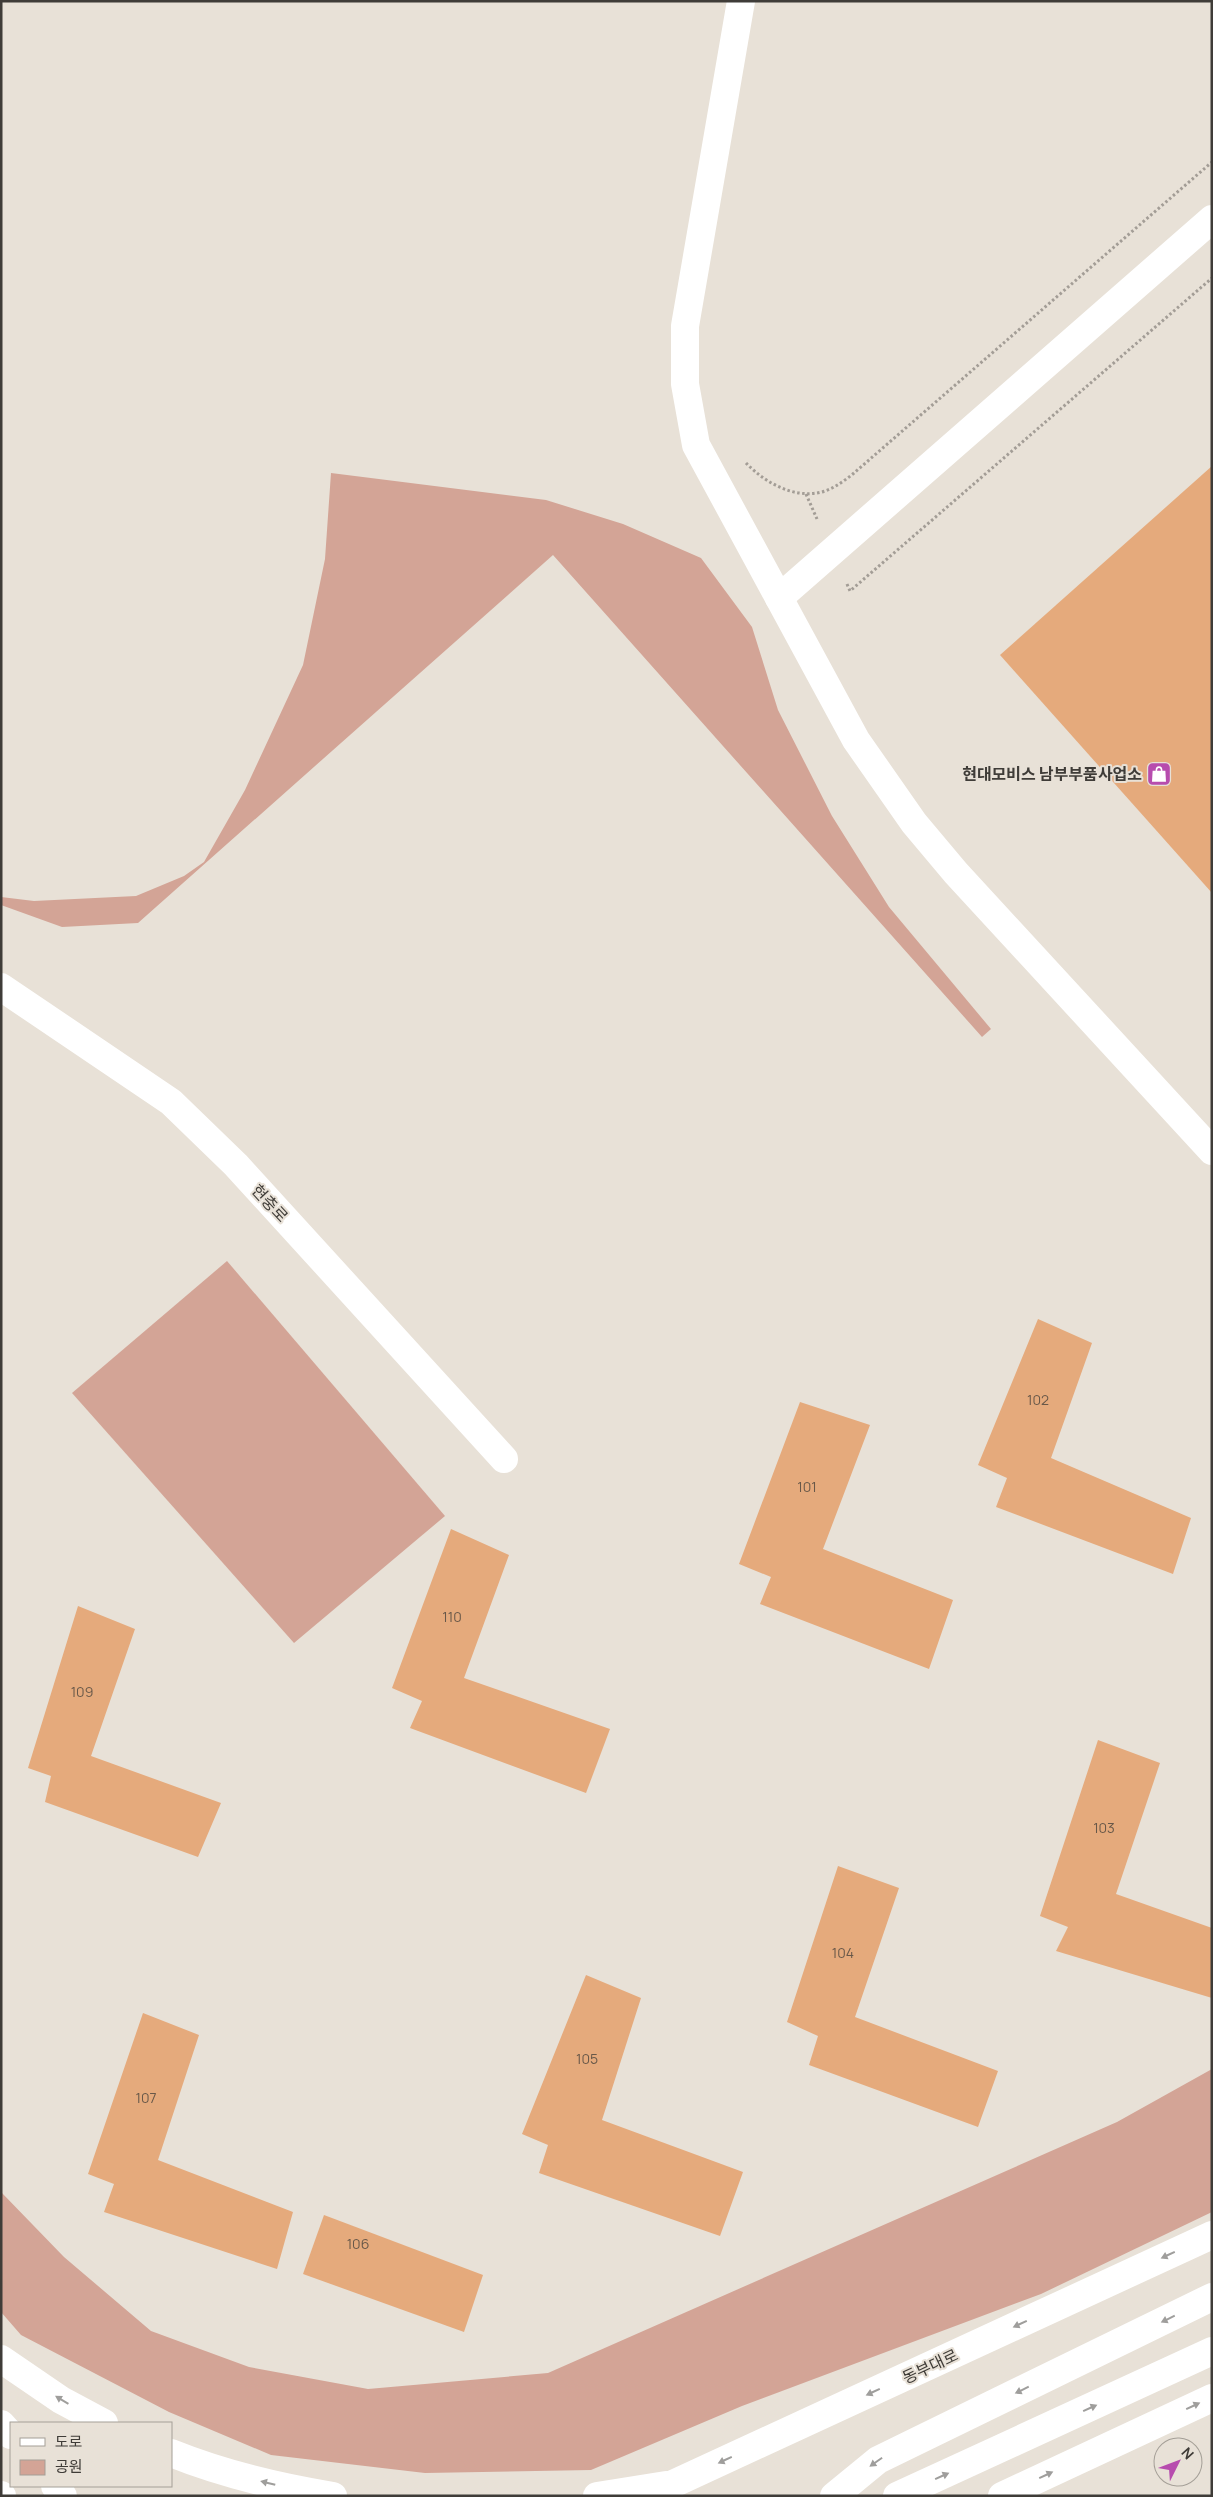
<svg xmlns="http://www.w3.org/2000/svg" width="1213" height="2497" viewBox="0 0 1213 2497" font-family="Manrope,'Noto Sans KR',sans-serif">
<rect width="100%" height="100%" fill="#e8e1d7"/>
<g fill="#d3a496">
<polygon points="331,473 546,500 623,524 701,558 752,627 778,710 832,816 889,907 991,1029 982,1037 553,555 138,923 62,927 1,905 1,897 34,901 136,896 184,876 204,862 245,790 303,665 325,559"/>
<polygon points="227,1261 445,1516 294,1643 72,1393"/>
<polygon points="1212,2069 1212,2212 1041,2294 742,2406 591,2470 425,2473 271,2455 169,2412 21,2335 1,2312 1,2192 64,2257 151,2331 249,2367 368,2389 548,2373 1117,2122"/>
</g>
<g fill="#e5aa7c">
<polygon points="1212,466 1212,893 1000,655"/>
<polygon points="1038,1319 1092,1343 1051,1458 1191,1518 1173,1574 996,1507 1007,1478 978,1465"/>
<polygon points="800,1402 870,1425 823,1549 953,1600 929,1669 760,1604 771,1577 739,1564"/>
<polygon points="451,1529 509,1555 464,1678 610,1729 586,1793 410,1728 422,1701 392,1688"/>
<polygon points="78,1606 135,1629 91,1756 221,1803 198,1857 45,1802 51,1776 28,1768"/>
<polygon points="1098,1740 1160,1763 1116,1894 1212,1928 1212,1998 1056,1951 1068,1927 1040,1916"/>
<polygon points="838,1866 899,1888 855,2017 998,2071 978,2127 809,2065 818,2036 787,2022"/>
<polygon points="586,1975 641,1998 602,2120 743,2172 720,2236 539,2173 548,2145 522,2134"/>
<polygon points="143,2013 199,2035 158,2160 293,2212 277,2269 104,2212 114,2184 88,2174"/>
<polygon points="324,2215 483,2275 464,2332 303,2274"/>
</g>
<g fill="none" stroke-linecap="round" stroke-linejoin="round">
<g stroke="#a39d96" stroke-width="3" stroke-dasharray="2.5 2.5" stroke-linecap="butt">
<path d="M 746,463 C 768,486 804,504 834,487 C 841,483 848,478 854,473 L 1212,162"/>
<polyline points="806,494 817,519"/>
<polyline points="847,584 850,591 1212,278"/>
</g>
<g stroke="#fff" stroke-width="28">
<polyline points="741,1 685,326 685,384 696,445 856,740 914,823 956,873 1212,1151"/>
<polyline points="779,598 1212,219"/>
<polyline points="1,987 171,1102 236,1165 504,1459"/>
</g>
<g stroke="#fff" stroke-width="28">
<polyline points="1,2359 61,2400 104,2423"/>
<polyline points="1,2424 11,2435"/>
<path d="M 171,2453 C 223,2474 278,2487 333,2496"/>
<polyline points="55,2486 63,2496"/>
<polyline points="1,2495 2,2496"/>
<polyline points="597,2496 666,2485"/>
<polyline points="647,2496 1212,2235"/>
<polyline points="1002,2496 1212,2398"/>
</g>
<g stroke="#fff" stroke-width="28">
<polyline points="834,2496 878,2460 1212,2297"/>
<polyline points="897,2496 1212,2351"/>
</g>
</g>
<defs><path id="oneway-solid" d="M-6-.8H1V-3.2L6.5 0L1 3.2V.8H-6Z" transform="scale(1.25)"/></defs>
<g fill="#9f9e9c">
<use href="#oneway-solid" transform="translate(1168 2255) rotate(155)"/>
<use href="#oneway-solid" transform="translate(1168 2319) rotate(154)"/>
<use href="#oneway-solid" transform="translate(1020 2324) rotate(155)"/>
<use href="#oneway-solid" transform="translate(1022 2390) rotate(154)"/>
<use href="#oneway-solid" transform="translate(873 2392) rotate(155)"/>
<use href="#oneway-solid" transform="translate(62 2400) rotate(-149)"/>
<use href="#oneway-solid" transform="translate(1193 2406) rotate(-25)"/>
<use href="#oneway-solid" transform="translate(1090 2408) rotate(-24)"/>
<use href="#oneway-solid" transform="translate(725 2460) rotate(155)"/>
<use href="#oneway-solid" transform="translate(876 2462) rotate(145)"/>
<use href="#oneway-solid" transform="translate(1046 2475) rotate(-25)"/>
<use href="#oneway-solid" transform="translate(942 2476) rotate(-24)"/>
<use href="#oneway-solid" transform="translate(268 2483) rotate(-166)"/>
</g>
<defs>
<symbol id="shop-square" viewBox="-11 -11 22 22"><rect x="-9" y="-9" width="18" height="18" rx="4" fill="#b74cae" stroke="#e8e1d7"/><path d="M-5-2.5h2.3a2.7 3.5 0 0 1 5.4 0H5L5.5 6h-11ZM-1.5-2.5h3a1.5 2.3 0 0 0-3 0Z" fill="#fff"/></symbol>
</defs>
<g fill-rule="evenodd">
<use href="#shop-square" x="1145" y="760" width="28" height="28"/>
</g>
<g text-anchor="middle" stroke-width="4" stroke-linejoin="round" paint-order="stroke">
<g font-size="14" fill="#685849">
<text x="1038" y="1405">102</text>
<text x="807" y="1492">101</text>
<text x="452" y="1622">110</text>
<text x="82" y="1697">109</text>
<text x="1104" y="1833">103</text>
<text x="843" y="1958">104</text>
<text x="587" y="2064">105</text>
<text x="146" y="2103">107</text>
<text x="358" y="2249">106</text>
</g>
<g font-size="16" font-weight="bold" fill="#3f3c38" stroke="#e8e1d7" text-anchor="end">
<text x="1142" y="780">현대모비스 남부부품사업소</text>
</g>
<g font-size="16" fill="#3f3c38" stroke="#e8e1d7">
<text transform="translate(270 1203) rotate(47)" y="6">현충로</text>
<text transform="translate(930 2366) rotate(-25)" y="6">동부대로</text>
</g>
</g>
<rect width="1213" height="2497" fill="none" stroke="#3f3c38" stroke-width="5"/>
<rect x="10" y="2422" width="162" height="65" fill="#e8e1d7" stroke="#a49f97"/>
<rect x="20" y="2438" width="25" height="8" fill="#ffffff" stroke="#a49f97"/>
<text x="55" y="2447" font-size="15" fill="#3f3c38">도로</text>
<rect x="20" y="2460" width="25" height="15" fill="#d3a496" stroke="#a49f97"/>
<text x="55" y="2472" font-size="15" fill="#3f3c38">공원</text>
<g transform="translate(1178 2462) rotate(48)"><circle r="24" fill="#e8e1d7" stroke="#a49f97"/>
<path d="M0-4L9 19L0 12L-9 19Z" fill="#b74cae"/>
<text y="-8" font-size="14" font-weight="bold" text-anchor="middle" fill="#3f3c38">N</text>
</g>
</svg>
